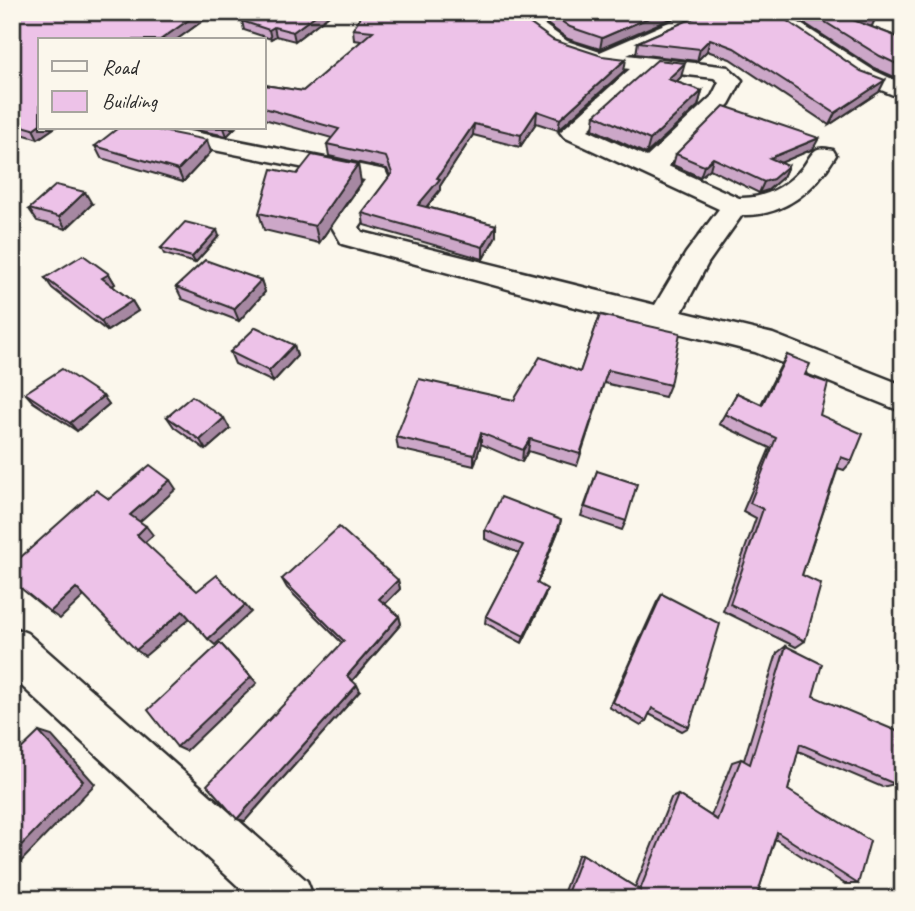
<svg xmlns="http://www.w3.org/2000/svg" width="915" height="911" viewBox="0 0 915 911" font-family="Caveat,sans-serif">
<rect width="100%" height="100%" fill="#fbf7ec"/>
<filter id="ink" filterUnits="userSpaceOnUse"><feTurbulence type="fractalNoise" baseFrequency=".0143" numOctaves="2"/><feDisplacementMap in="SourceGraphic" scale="14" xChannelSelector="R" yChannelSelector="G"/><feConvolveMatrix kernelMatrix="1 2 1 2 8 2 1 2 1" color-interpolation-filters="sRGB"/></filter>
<g filter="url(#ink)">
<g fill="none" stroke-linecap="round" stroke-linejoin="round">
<defs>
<g id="street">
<path d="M 483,12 L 512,12 L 543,24 L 567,41 L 600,52 L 676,19 L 670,12 L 691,12 L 697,19 L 692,26 L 627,55 L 720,66 L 728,67 L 742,80 L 729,104 L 668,166 L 739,198 C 765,199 787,186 803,167 C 807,162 811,153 816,150 C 821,147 828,149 833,150 L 836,155 C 816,189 784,217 742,215 L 708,263 L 682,312 L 773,334 L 903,385 L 903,412 L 755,352 L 563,304 L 342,244 L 332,227 L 365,180 L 139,135 L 131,133 L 127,128 L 174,128 L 385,170 L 391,183 L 359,227 L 362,232 L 655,305 L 686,253 L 719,209 L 564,137 L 560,132 L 630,69 L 601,65 L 553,49 L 529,32 L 486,16 ZM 653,71 L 714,78 L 719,82 L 712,96 L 647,157 L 588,130 Z"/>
<polygon points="758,12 782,12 873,70 903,84 903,99 857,80"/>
<polygon points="12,627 27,633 307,881 314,899 252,899 12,677"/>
</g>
</defs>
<use href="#street" stroke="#2b2b2b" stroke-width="5"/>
<use href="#street" fill="#fbf7ec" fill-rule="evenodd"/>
</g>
<g fill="#cca7c8" stroke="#2b2b2b" stroke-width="2">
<polygon points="215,12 176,40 40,40 40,128 54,128 38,139 12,131 12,19"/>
<polygon points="252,12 333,12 295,41 276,36 271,39 244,30 242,21"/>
<polygon points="520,12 673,12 672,18 600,49 568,39 544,22"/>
<polygon points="694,12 774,12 879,92 829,125 730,59 707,51 697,61 636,54 638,42 696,17 697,16"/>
<polygon points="787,12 872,12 872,26 869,26 903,39 903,76 899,79 874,68"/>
<polygon points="353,29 553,40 624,71 558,130 536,123 520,147 473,135 440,186 440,190 427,207 496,225 496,236 483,259 364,225 362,213 390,176 387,169 329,156 327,144 332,138 264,119 264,85 303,91 362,41 354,40"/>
<polygon points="681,77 676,82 702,91 698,106 646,154 593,129 595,115"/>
<polygon points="186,128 235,128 227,136"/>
<polygon points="95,146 211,152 183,182 101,158"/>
<polygon points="813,149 780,163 788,166 783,177 768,190 759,193 710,169 700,177 673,165 676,154"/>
<polygon points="297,174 361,182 319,243 264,230 259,213"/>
<polygon points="92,204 66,229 37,221 29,209"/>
<polygon points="219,236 195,263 164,254 161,248"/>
<polygon points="109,274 115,284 112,286 132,301 138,311 107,331 52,288 45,278"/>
<polygon points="261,280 265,292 239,321 182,299 176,287"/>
<polygon points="600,315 670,385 665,397 604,383 577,466 528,451 522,462 481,444 474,466 398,449 396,437 514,400 580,372"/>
<polygon points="294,345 297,356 273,382 235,364 230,352"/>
<polygon points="787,355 805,375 820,415 852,461 844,470 838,468 802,575 805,641 796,647 723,611 756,518 743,511 770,448 719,424 737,393 761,404 781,365"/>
<polygon points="25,393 103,396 109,404 77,431 33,402"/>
<polygon points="167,417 230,429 206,450 174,427"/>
<polygon points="597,471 626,521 622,530 581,516"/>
<polygon points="559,529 537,584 545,596 522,643 485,623 486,616 519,553 485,539 485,530"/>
<polygon points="282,579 398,580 400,589 385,604 399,616 401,624 352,681 360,691 245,821 237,819 342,643 287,588"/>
<polygon points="662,594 689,727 682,731 649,714 646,721 641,726 609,707 657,602"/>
<polygon points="786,646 813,696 895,784 882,787 798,751 788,790 858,884 845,884 775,839 756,899 561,899 578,855 582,854 635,887 671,798 678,795 711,816 732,762 741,759 744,760 777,653"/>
</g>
<g fill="#a688a2" stroke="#2b2b2b" stroke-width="2">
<polygon points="200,12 215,12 176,40 160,40"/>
<polygon points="320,12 333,12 295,41 293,32"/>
<polygon points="662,12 673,12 672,18 600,49 602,38"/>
<polygon points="877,15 872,26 843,29 848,18"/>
<polygon points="274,27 276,36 271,39 269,30"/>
<polygon points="710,39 707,51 697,61 700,49"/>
<polygon points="626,59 624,71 558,130 560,119"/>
<polygon points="685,63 681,77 664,94 668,79"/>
<polygon points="885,80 879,92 829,125 835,113"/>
<polygon points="702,91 698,106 646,154 650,140"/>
<polygon points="537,111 536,123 520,147 521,135"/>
<polygon points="40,124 40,128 54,128 38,139 33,129"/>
<polygon points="474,124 473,135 440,186 440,190 419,216 418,205 437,178"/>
<polygon points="224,128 235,128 227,136"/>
<polygon points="819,138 813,149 766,169 770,158"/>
<polygon points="207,140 211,152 183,182 178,170"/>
<polygon points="713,158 710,169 700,177 704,166"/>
<polygon points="358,164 361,182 319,243 315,226"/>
<polygon points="788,166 783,177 768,190 759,193 764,182"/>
<polygon points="85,192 92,204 66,229 59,217"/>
<polygon points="496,225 496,236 483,259 483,247"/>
<polygon points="217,230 219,236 195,263 192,257"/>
<polygon points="109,274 115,284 108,289 102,278"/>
<polygon points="261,280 265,292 239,321 234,309"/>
<polygon points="132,301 138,311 107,331 101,321"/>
<polygon points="294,345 297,356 273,382 269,371"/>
<polygon points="103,396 109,404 77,431 70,423"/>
<polygon points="224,418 230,429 206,450 200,440"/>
<polygon points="481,433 481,444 474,466 474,455"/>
<polygon points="530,439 528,451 522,462 523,450"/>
<polygon points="170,480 176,489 138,523 130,515"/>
<polygon points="561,520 559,529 534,591 537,583"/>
<polygon points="146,526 153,535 144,543 137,535"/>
<polygon points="398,580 400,589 381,608 379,599"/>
<polygon points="76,588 85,595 60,619 50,612"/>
<polygon points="547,589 545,596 522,643 524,636"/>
<polygon points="245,605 251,612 215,645 208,639"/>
<polygon points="183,611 190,618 145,656 136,650"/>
<polygon points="399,616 401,624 351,682 347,676"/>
<polygon points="220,643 257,683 186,751 177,747"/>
<polygon points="357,685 360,691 245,821 237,819"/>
<polygon points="39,732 52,736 95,784 12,871 12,855"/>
</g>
<g fill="#edc2e8" stroke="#2b2b2b" stroke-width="2">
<polygon points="27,12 200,12 160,40 40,40 40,124 33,129 12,123 12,19"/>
<polygon points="252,12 320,12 293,32 274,27 269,30 242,21"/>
<polygon points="363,12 499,12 529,23 553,40 602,56 626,59 560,119 537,111 521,135 474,124 437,178 440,179 418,205 496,225 483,247 362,213 392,173 386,157 327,144 339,129 264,108 264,85 303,91 373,31 353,29"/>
<polygon points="548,12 662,12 602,38 570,27"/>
<polygon points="700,12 774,12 861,71 885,80 835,113 734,48 710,39 700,49 638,42 696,17"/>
<polygon points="809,12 872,12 877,15 848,18 903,39 903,67 880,56"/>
<polygon points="657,60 685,63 668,79 702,91 650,140 595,115"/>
<polygon points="724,106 819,138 770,158 788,166 773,179 764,182 713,158 704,166 676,154"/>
<polygon points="118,128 147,128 207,140 178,170 95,146"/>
<polygon points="312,155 358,164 315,226 259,213 272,169 297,174"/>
<polygon points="56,185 85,192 59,217 29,209"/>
<polygon points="185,222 217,230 192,257 161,248"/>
<polygon points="83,255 109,274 102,278 132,301 101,321 45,278"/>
<polygon points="205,260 261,280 234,309 176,287"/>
<polygon points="600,315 680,333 670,385 608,370 580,454 530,439 523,450 481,433 474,455 396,437 419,379 514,400 540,357 580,372"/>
<polygon points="256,327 294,345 269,371 230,352"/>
<polygon points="787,355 810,364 805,375 828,383 820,415 863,434 852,461 841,457 802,575 821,584 805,641 730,604 763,509 750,503 776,438 725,414 737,393 762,405"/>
<polygon points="62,369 103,396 70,423 25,393"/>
<polygon points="192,396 224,418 200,440 167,417"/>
<polygon points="150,465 170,480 130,515 146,526 137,535 197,591 217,575 245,605 208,639 183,611 136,650 76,588 50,612 12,581 12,565 96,490 109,499"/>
<polygon points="597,471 637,484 626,521 585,507"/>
<polygon points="501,497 561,520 537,583 547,589 524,636 486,616 523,545 485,530"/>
<polygon points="339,527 398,580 379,599 399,616 347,676 357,685 237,819 207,785 344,641 282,579"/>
<polygon points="662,594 720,624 689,727 652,708 646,721 613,702"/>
<polygon points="220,643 251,677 177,747 148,710"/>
<polygon points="786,646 822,664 813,696 899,732 895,784 800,744 788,790 870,841 858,884 777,832 756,899 565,899 582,854 640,890 678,795 717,820 741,759 750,764"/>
<polygon points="39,732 83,781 12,855 12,758"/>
</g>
</g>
<rect width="915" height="911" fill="none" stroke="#fbf7ec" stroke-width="42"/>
<rect x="21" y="21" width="873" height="869" fill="none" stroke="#2b2b2b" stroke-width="2.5" filter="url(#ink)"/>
<rect x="38" y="38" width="228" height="91" fill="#fbf7ec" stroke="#a8a59f" stroke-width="2"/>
<rect x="52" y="61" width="35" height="10" fill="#fbf7ec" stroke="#a8a59f" stroke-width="2"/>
<text x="102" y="74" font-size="21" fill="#2b2b2b">Road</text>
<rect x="52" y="91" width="35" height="21" fill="#edc2e8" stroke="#a8a59f" stroke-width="2"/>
<text x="102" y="108" font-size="21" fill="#2b2b2b">Building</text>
</svg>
